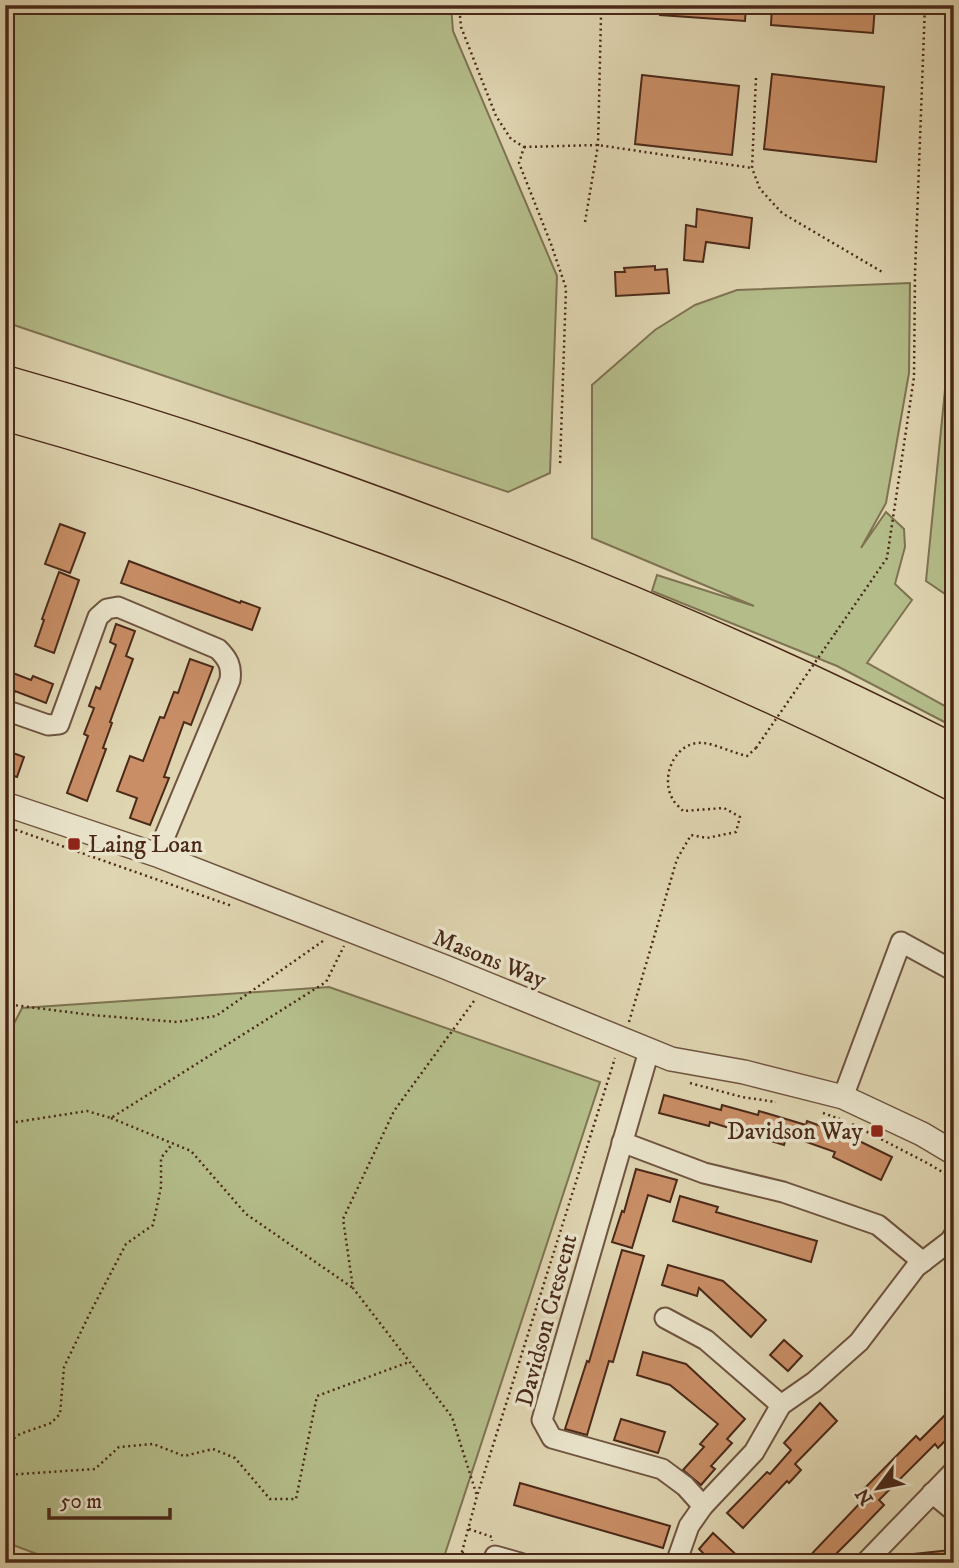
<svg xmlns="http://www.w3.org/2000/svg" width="959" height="1568" viewBox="0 0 959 1568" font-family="'IM FELL DW Pica',serif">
<rect width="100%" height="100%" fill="#dfd5b1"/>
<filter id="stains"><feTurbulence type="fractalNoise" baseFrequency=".00286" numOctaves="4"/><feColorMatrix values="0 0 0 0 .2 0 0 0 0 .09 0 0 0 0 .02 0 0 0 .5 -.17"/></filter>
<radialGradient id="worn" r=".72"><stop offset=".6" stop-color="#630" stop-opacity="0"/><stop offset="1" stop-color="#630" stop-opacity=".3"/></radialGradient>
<g fill="#b4bd8a" stroke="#7f7352" stroke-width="2">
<polygon points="5,5 451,5 453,31 557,276 550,473 508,492 5,322"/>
<polygon points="910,283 909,373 886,503 861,548 886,512 904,529 905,547 895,584 912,600 867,663 954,711 954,727 837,666 652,591 657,575 754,606 592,538 592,385 655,330 695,305 737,290"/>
<polygon points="954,299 954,600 926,581"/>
<polygon points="329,987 600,1082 442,1563 61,1563 5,1542 5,1041 22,1008"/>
</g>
<g fill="#c98e66" stroke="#4a2919" stroke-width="2">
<polygon points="661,5 746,5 745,21 660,15"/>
<polygon points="772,5 875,5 873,33 771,25"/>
<polygon points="772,74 884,87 876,162 764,149"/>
<polygon points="642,75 739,86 732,155 635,144"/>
<polygon points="697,209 752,218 749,248 706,242 703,262 684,260 686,225 696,227"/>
<polygon points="655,266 655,270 667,269 669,293 616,296 615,272 625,272 624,268"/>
<polygon points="60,524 85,533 70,573 45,564"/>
<polygon points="129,561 240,603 241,601 260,608 252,630 121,583"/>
<polygon points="59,572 79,580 54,653 35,646 44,620 42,619"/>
<polygon points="116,624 135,631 126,656 133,659 110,722 112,723 103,748 106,749 87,801 67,793 88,736 84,734 94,708 89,706 96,687 100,689 116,645 110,642"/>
<polygon points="190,659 213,667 191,725 184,722 164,777 169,778 150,825 130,818 137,798 117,791 130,756 143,761 160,717 164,718 174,692 178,693"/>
<polygon points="5,670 31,680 33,676 53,684 46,703 15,691 12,699 5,698"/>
<polygon points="5,750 24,757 17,777 5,773"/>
<polygon points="664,1095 721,1110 722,1105 758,1115 759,1111 806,1125 807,1121 849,1136 892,1157 881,1180 833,1157 835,1152 787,1135 784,1145 710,1122 709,1126 659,1113"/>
<polygon points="636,1169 677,1180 670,1202 648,1195 632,1248 612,1242 622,1211 624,1212"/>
<polygon points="680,1196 718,1207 716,1212 817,1241 811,1262 673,1221"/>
<polygon points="622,1250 644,1256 613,1362 609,1361 587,1435 565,1429 587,1361 589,1362"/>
<polygon points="668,1265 723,1281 766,1320 751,1337 699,1288 697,1296 662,1285"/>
<polygon points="784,1340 802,1356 788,1371 770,1355"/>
<polygon points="643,1352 686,1364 745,1419 727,1439 732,1443 711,1466 715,1469 701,1485 683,1470 704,1447 700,1444 718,1424 670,1385 637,1375"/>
<polygon points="820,1403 837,1421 795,1464 801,1470 789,1483 787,1481 743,1528 727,1513 767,1472 770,1474 791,1450 784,1443"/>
<polygon points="954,1406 954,1432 938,1448 935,1444 879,1500 884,1505 855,1535 827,1563 803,1563 862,1501 857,1496 916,1436 920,1440"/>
<polygon points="621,1419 665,1432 658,1453 614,1440"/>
<polygon points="520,1483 670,1526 663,1548 514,1505"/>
<polygon points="713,1533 745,1563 713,1563 699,1549"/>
<polygon points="950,1550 951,1563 914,1563 914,1554"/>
</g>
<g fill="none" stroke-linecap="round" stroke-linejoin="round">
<defs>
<g id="minor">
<path d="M 5,710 L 48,725 L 59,724 L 98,617 L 107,609 L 118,607 L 218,649 C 228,659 232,666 230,680 L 157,855"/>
<polyline points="649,1051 542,1420 552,1438 662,1469 685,1486 703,1506"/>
<polyline points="843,1097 901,942 954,971"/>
<polyline points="622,1142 704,1173 783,1192 878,1225 923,1262"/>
<polyline points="665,1318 706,1340 781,1405"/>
<polyline points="932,1493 954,1511"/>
<polyline points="495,1556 520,1563"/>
<polyline points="676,1563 689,1526 703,1506 754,1452 781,1405 814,1382 859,1342 916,1267 950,1241 954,1235"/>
<polyline points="865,1563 954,1471"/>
</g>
<polyline id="tertiary" points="5,804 157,855 445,967 671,1059 744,1072 843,1097 922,1134 954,1153"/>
<g id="trunk">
<path d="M 5,382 C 154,424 301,474 446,529 C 619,594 789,667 954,751"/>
<path d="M 5,414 C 332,506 651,632 954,785"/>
</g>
</defs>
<use href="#minor" stroke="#6f543f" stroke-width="23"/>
<use href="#tertiary" stroke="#6f543f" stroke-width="26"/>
<use href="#trunk" stroke="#4a2919" stroke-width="35"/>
<g stroke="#4a2919" stroke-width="2.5" stroke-dasharray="2 3.5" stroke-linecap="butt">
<polyline points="459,5 461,27 496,116 511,139 524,147 519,163 551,244 566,288 560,466"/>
<polyline points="756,78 752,168 760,189 782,213 884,273"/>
<polyline points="524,147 598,145 752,168"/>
<polyline points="585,222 598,145 601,16 599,5"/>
<polyline points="946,272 954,76"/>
<polyline points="836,632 887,558 914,377 915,273 925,5"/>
<polyline points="5,826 232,906"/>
<polyline points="474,1001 394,1111 343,1219 353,1288 452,1417 477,1496"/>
<polyline points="5,1004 92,1015 177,1022 216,1016 323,941"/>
<path d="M 629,1022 L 677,859 L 691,835 L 707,838 L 736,832 L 740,817 L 724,808 L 683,811 C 680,807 674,803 672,798 C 660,775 676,740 704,743 C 718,745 733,753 747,756 L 756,748"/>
<polyline points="690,1083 742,1097 776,1102"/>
<polyline points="823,1113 840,1119"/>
<polyline points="111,1118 191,1151 246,1214 353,1288"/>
<polyline points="5,1122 10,1123 87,1111 111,1118 326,982 344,946"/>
<polyline points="852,1124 929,1164 954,1179"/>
<polyline points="5,1445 20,1434 51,1423 60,1414 64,1367 90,1313 126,1244 153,1225 161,1187 161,1158 173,1143"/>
<polyline points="5,1475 95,1469 119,1447 153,1444 184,1456 213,1449 235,1458 270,1499 296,1499 317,1396 409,1362"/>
<polyline points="469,1529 492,1537 492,1541"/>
<polyline points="462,1553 479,1557"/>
<polyline points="459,1563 477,1496 615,1058"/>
</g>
<use href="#minor" stroke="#eae4cc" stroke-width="19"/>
<use href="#tertiary" stroke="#eae4cc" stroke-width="23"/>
<use href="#trunk" stroke="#dfd5b1" stroke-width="32"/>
<polyline stroke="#4a2919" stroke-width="2.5" stroke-dasharray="2 3.5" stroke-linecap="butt" points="756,748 836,632"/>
</g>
<g fill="#8f2418" stroke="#eae4cc" stroke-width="2.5">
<rect x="67" y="837" width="14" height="14" rx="3.5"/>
<rect x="870" y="1124" width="14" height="14" rx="3.5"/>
</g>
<g text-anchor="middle" stroke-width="7" stroke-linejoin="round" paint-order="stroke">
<g font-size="24" fill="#4a2919" stroke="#eae4cc" text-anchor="start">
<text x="88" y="852">Laing Loan</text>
<text x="863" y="1139" text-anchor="end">Davidson Way</text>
</g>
<g font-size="24" fill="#4a2919" stroke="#eae4cc">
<text transform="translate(490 958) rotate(22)" y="8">Masons Way</text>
<text transform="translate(546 1320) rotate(-75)" y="8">Davidson Crescent</text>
</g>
</g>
<rect width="959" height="1568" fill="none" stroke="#dfd5b1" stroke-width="28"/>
<rect x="7" y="7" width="945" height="1554" fill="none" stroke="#4a2919" stroke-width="3.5"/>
<rect x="14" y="14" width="931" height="1540" fill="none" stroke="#4a2919" stroke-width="2"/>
<g transform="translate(878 1488) rotate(238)" stroke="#eae4cc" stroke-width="5" paint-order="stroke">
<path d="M0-5L12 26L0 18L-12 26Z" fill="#4a2919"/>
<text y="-10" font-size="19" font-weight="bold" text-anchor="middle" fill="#4a2919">N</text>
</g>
<path d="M49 1508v10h121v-10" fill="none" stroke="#4a2919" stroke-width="3.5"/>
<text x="60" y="1508" font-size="21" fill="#4a2919" stroke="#eae4cc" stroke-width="5" paint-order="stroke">50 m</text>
<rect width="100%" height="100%" filter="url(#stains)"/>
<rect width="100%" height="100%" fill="url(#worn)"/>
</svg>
